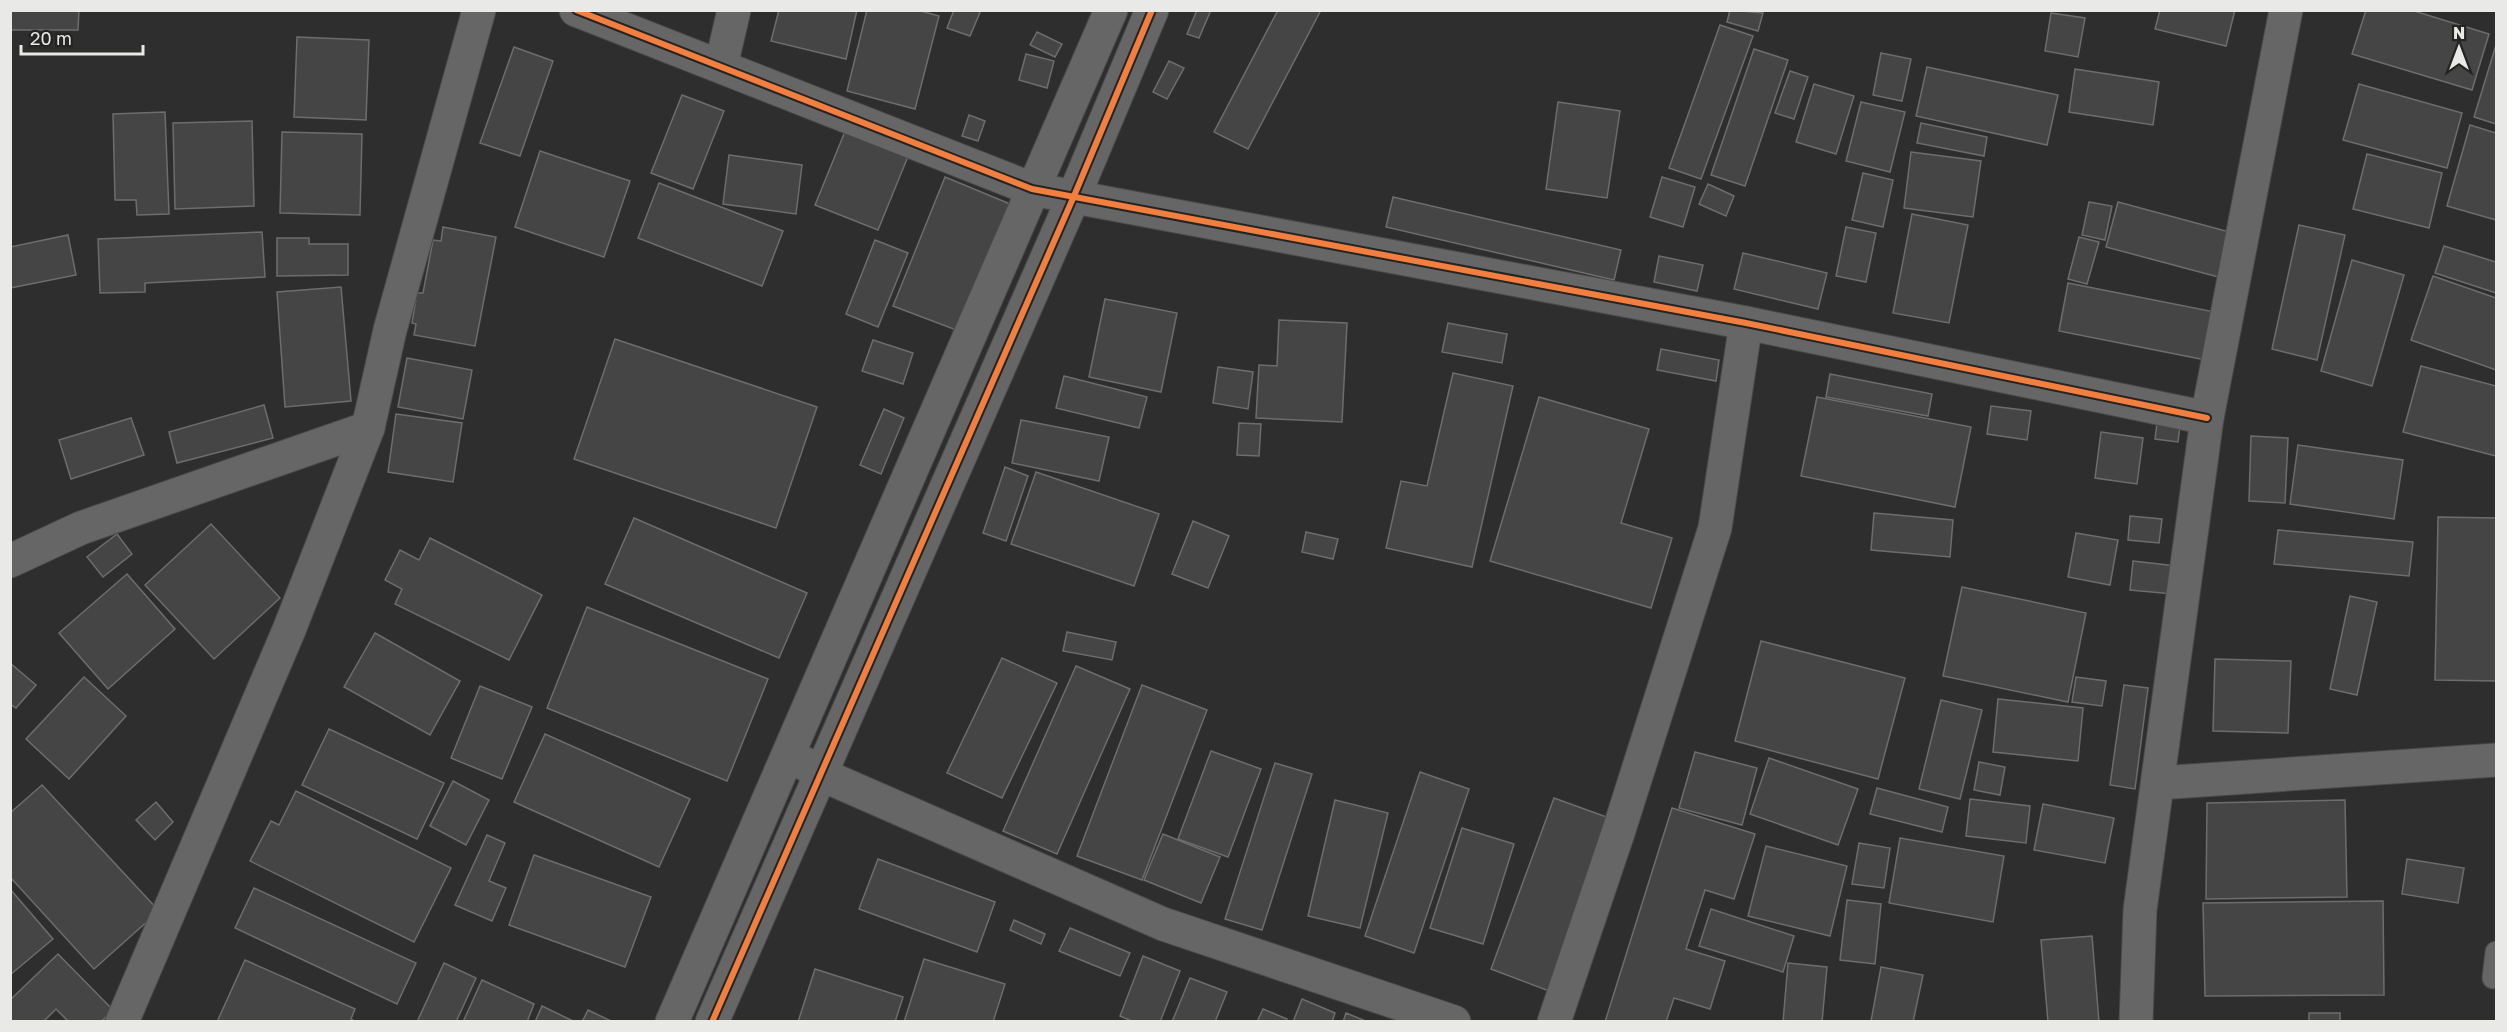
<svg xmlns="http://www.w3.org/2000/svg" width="2507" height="1032" viewBox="0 0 2507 1032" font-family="'Golos Text',sans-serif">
<rect width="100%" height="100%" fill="#2d2e2d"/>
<g fill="#444544" stroke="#6c6d6c" stroke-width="1.5">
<polygon points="10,10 79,10 78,30 10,30"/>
<polygon points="779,10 857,10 846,59 771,41"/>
<polygon points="867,10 917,10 939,16 915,109 847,91"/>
<polygon points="954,10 981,10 970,36 947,28"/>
<polygon points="1197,10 1211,10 1199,38 1187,34"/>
<polygon points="1278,10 1321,10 1248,149 1214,132"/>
<polygon points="1730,10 1763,13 1758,31 1727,22"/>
<polygon points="2160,10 2235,10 2226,46 2155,29"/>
<polygon points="2366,10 2411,10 2489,34 2472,90 2352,54"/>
<polygon points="2051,13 2085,18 2078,57 2045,51"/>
<polygon points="1720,25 1753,36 1701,179 1669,168"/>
<polygon points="1037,32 1062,44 1055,57 1030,45"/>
<polygon points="297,37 369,40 366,120 294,117"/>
<polygon points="2496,45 2496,124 2474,117"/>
<polygon points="514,47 553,61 520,156 480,143"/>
<polygon points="1754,49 1788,60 1745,186 1711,175"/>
<polygon points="1881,53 1911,59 1902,101 1873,95"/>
<polygon points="1026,54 1054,61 1047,88 1019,80"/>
<polygon points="1169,61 1184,68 1167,99 1153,92"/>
<polygon points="1927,67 2058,95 2047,145 1916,116"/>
<polygon points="2075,69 2159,82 2153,125 2069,112"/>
<polygon points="1790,71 1808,77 1794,119 1775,113"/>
<polygon points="1814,84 1854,96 1836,154 1796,142"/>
<polygon points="2359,84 2462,113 2447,168 2343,140"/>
<polygon points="682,95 724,111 693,189 651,173"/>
<polygon points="1558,102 1620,111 1607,198 1546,189"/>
<polygon points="1861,102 1905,112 1890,172 1846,161"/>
<polygon points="165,112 169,214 137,215 136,200 115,200 113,114"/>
<polygon points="969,115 985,121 978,141 962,136"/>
<polygon points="252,121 254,206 175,209 173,123"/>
<polygon points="1921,123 1987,137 1984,156 1917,143"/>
<polygon points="2470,125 2496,133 2496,220 2447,206"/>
<polygon points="846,129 909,154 878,230 815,205"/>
<polygon points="282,132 362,134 360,215 280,213"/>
<polygon points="540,151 630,181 604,257 515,227"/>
<polygon points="1911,152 1981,161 1973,217 1904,208"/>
<polygon points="2367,154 2442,173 2429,228 2353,209"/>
<polygon points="729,155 802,165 796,214 723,204"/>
<polygon points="1863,173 1893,180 1883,227 1852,220"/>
<polygon points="945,177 1010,204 959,331 893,306"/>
<polygon points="1662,177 1695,187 1683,227 1650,217"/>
<polygon points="659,183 783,231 762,286 638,238"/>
<polygon points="1708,184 1734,196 1726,216 1699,204"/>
<polygon points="1393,197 1621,250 1614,280 1386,227"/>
<polygon points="2089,202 2112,206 2105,240 2082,235"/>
<polygon points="2118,202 2237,234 2226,279 2106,247"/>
<polygon points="1912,214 1968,225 1949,323 1893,313"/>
<polygon points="2299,225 2345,235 2317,360 2272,349"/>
<polygon points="443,227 496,237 475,346 414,335 416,324 412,323 417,293 423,293 433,240 441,241"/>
<polygon points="1846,227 1876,233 1866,282 1836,276"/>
<polygon points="262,232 265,277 145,283 145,292 100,293 98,239"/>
<polygon points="68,235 76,275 10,288 10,247"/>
<polygon points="2079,237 2099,242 2087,284 2068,279"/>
<polygon points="277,238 309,238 309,244 348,244 348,275 277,276"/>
<polygon points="875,240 908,253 878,327 846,314"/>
<polygon points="2444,246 2496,262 2496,293 2435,273"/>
<polygon points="1743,253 1827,273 1818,309 1734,289"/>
<polygon points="1659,256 1703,265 1697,291 1654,282"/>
<polygon points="2352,260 2404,275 2372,386 2321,371"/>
<polygon points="2433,276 2496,298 2496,370 2411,340"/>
<polygon points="2068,283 2220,313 2211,361 2059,331"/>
<polygon points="341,287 351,401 285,407 277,292"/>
<polygon points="1105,299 1177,313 1161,392 1089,377"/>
<polygon points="1279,320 1347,323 1342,422 1256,418 1259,365 1277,366"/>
<polygon points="1448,323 1507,334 1502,363 1442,352"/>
<polygon points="615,339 817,407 776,528 574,459"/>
<polygon points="873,340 913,353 903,384 862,371"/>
<polygon points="1661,349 1719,360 1716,381 1657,370"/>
<polygon points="407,358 472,370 463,419 398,407"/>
<polygon points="2421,366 2496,386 2496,456 2403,432"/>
<polygon points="1218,367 1253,372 1248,409 1213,403"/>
<polygon points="1453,373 1513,386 1472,567 1386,548 1401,481 1427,486"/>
<polygon points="1830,374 1932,394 1928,416 1826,397"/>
<polygon points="1064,376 1147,397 1139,428 1056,408"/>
<polygon points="1539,397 1649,429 1621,523 1672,538 1651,608 1490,561"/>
<polygon points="1817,397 1971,427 1955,507 1801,476"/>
<polygon points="264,405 273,438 177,463 169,432"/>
<polygon points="1991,406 2031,411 2027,440 1987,434"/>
<polygon points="884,409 904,418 881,474 860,465"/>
<polygon points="396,414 462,423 453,482 388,472"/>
<polygon points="131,418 144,455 71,479 59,440"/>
<polygon points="1021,420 1109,437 1099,481 1012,463"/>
<polygon points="1239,423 1261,424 1259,456 1237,455"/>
<polygon points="2157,423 2180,426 2178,442 2155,439"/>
<polygon points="2101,432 2143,438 2137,484 2095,478"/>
<polygon points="2251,436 2288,438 2285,503 2249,501"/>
<polygon points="2298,445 2403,460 2394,519 2290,504"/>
<polygon points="1005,467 1028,476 1006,541 983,533"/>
<polygon points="1036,472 1159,514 1134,586 1011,544"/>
<polygon points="1874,513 1953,520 1950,557 1871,550"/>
<polygon points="2130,516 2162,519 2159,543 2128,540"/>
<polygon points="2438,517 2496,518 2496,681 2435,680"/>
<polygon points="634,518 807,593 779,658 605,584"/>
<polygon points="1193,521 1229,536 1208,588 1172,574"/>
<polygon points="211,524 280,598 214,659 145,585"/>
<polygon points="2278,530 2413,542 2409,576 2274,564"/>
<polygon points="1306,532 1338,539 1333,559 1302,552"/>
<polygon points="2076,533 2118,540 2110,585 2068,577"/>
<polygon points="117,534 132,554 103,577 87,557"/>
<polygon points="430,538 542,595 509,660 395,604 402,589 385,580 400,550 419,560"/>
<polygon points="2133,561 2176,566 2173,594 2130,590"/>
<polygon points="127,574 175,629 108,689 59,633"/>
<polygon points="1962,587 2086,613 2068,702 1943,676"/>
<polygon points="2350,596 2377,602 2357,695 2330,689"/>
<polygon points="587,607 768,679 727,781 547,708"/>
<polygon points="1067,632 1116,642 1112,660 1063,651"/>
<polygon points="375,633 460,681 430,735 344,687"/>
<polygon points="1761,641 1905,678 1878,779 1735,741"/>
<polygon points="1002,658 1057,683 1002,798 947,773"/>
<polygon points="2215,659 2291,661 2288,733 2213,731"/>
<polygon points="10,663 36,685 16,708 10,704"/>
<polygon points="1076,666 1130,689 1057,854 1003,831"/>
<polygon points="84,677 126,716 69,779 26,739"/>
<polygon points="2076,677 2106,681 2102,706 2072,702"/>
<polygon points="1142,685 1207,710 1142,880 1077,856"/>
<polygon points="2124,685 2148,688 2135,789 2110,785"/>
<polygon points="480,686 532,707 502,779 451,758"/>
<polygon points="1998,699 2083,708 2078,761 1993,752"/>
<polygon points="1941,700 1982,710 1960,799 1919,789"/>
<polygon points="329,729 444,783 417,839 302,785"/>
<polygon points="545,734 690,799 659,867 514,802"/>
<polygon points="1211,751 1261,769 1228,857 1178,839"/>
<polygon points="1695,752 1757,768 1742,825 1679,808"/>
<polygon points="1769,758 1858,789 1838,845 1750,814"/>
<polygon points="1979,762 2005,767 2000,795 1974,790"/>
<polygon points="1275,763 1312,774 1262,930 1225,919"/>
<polygon points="1420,772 1469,789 1414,953 1365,936"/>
<polygon points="453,781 489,800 466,845 430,826"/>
<polygon points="42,785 159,911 94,969 10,877 10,813"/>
<polygon points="1877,788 1948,807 1942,832 1870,814"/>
<polygon points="296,791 451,868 414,942 250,861 271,821 279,825"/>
<polygon points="1554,798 1612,819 1549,991 1491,969"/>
<polygon points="1970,799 2030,806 2026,843 1966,836"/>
<polygon points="1335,800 1388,813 1360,928 1308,916"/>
<polygon points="2345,800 2347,897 2206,899 2207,803"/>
<polygon points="156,802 173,822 155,840 136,820"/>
<polygon points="2043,804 2114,818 2105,863 2034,850"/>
<polygon points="1672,808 1755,834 1734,899 1705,890 1686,949 1725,961 1710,1009 1674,998 1666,1022 1605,1022"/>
<polygon points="1462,828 1514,844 1483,944 1430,928"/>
<polygon points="1163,834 1220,857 1201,903 1144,880"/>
<polygon points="487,835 505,843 489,881 506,888 492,921 455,905"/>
<polygon points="1900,838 2004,856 1993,922 1889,903"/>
<polygon points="1859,843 1890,848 1884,888 1852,884"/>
<polygon points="1766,846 1847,866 1830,936 1748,916"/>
<polygon points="534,855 651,897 625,967 509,925"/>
<polygon points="878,859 995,902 977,952 859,909"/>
<polygon points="2407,859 2464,868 2458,903 2402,894"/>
<polygon points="254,888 416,963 397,1004 235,928"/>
<polygon points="10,889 53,939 10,975"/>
<polygon points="1847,900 1881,904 1875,964 1840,960"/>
<polygon points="2383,901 2384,995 2205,996 2203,903"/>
<polygon points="1711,909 1794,936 1783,972 1699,946"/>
<polygon points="1014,920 1045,934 1041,944 1010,930"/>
<polygon points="1070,928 1130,953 1120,976 1059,951"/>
<polygon points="2092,936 2099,1022 2048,1022 2041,940"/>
<polygon points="58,954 113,1010 101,1022 69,1022 56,1009 43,1022 10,1022 10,1000"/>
<polygon points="1143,956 1180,971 1160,1022 1134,1022 1120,1016"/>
<polygon points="924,959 1005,984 993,1022 904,1022"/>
<polygon points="245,960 355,1009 351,1019 356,1022 217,1022"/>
<polygon points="444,963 476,978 456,1022 417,1022"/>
<polygon points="1788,963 1827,967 1822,1022 1783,1022"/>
<polygon points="1881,967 1923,975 1913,1022 1871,1021"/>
<polygon points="815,969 903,997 895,1022 798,1022"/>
<polygon points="1190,978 1227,992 1215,1022 1172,1022"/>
<polygon points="482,980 534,1004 527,1022 463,1022"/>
<polygon points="1302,999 1335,1013 1332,1022 1293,1022"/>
<polygon points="542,1006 573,1021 573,1022 535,1022"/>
<polygon points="1263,1009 1287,1019 1286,1022 1257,1022"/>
<polygon points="588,1010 613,1022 582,1022"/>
<polygon points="1346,1013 1368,1022 1343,1022"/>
<rect x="2309" y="1013" width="31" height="9"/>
</g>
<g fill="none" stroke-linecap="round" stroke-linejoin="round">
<defs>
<polyline id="service" points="2493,978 2496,952"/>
<g id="minor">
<polyline points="576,10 1032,189 1746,323 2207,418"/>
<polyline points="721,66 734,10"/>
<polyline points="10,561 81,528 368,428"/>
<polyline points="802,762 820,774 1163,924 1454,1022"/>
<polyline points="2159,783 2496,760"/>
<polyline points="122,1022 289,630 368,428 390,330 479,10"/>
<polyline points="672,1022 1111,10"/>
<polyline points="712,1022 1074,196 1152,10"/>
<polyline points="1554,1022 1618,833 1715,528 1746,323"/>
<polyline points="2136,1022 2140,910 2207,418 2286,10"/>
</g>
</defs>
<use href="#service" stroke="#484948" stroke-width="23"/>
<use href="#minor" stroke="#484948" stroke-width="35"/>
<use href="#service" stroke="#666" stroke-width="21"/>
<use href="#minor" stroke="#666" stroke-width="33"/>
<defs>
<g id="cycleway">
<polyline points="576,10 1032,189 1746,323 2207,418"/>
<polyline points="712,1022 1074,196 1152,10"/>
</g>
</defs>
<use href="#cycleway" stroke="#242523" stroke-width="10"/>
<use href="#cycleway" stroke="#f27e40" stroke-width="6"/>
</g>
<rect width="2507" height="1032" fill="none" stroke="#e9eae8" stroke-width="24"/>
<g transform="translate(2459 48)" stroke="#242523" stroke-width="4.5" paint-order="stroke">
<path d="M0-4.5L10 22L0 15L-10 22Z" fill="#e9eae8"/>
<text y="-9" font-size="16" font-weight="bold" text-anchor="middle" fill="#e9eae8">N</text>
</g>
<path d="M21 45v9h122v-9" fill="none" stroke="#e9eae8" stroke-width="3"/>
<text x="30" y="45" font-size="18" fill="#e9eae8" stroke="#242523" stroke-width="4.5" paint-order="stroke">20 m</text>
</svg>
